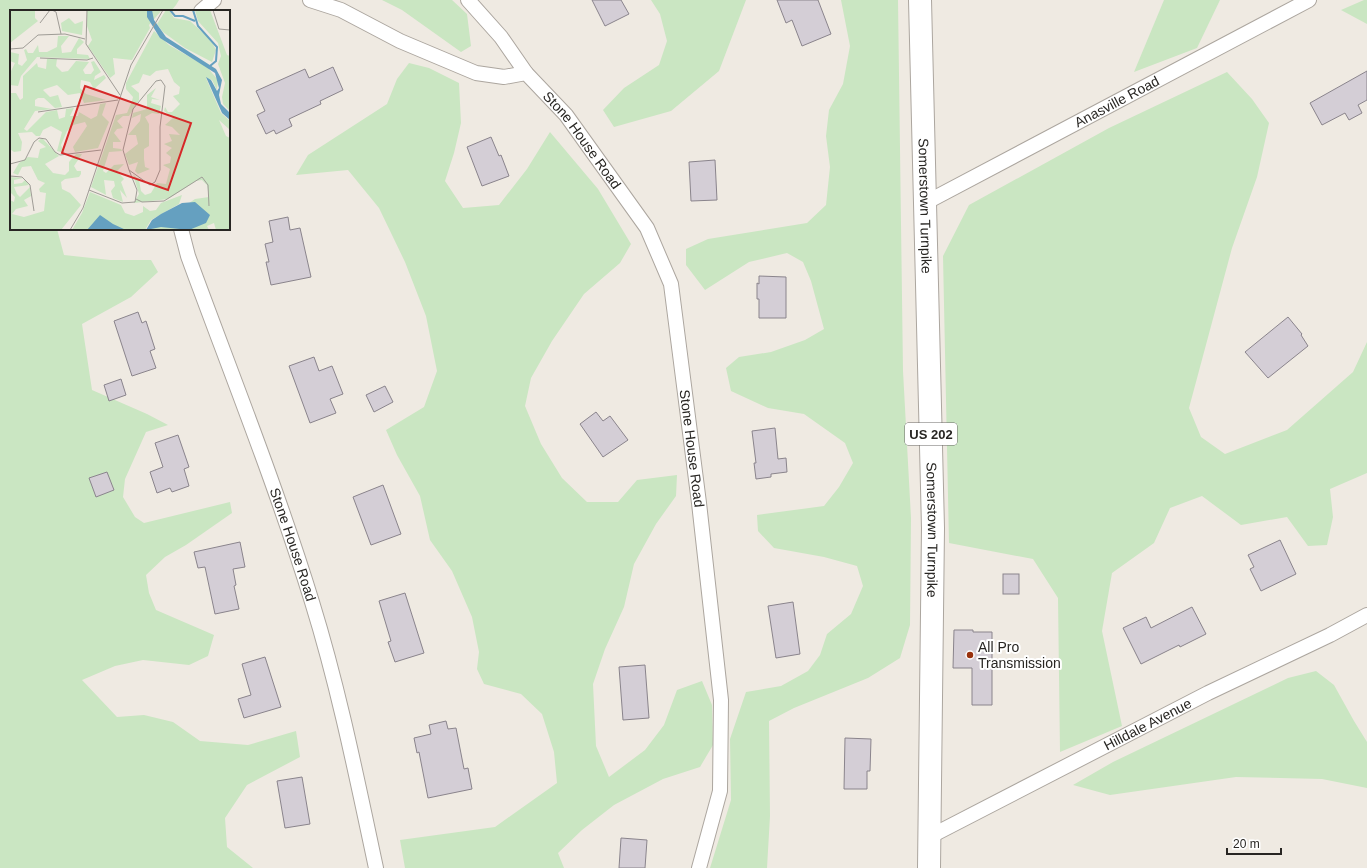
<svg xmlns="http://www.w3.org/2000/svg" width="1367" height="868" viewBox="0 0 1367 868" font-family="Arial,sans-serif">
<rect width="100%" height="100%" fill="#efeae2"/>
<g fill="#cae6c2">
<polygon points="0,0 179,0 176,5 171,11 11,11 11,229 57,229 64,255 110,260 151,260 158,272 131,297 82,324 92,390 147,414 168,425 146,432 125,479 123,497 135,517 144,523 230,502 232,513 186,545 165,557 146,575 149,593 156,610 214,635 208,656 189,665 143,660 115,666 82,680 117,717 144,715 173,722 200,741 248,745 296,731 300,757 247,785 225,818 227,847 253,868 0,868"/>
<polygon points="382,0 452,0 467,14 471,46 461,52 402,10"/>
<polygon points="651,0 746,0 719,71 671,111 614,127 603,110 624,88 659,65 667,41 660,14"/>
<polygon points="841,0 898,0 903,371 911,518 910,625 900,658 868,678 794,708 769,721 770,816 767,868 710,868 731,800 730,739 746,692 781,686 808,671 820,655 827,634 851,614 863,586 857,566 824,557 774,548 758,531 757,515 824,506 839,487 853,463 845,443 804,414 768,408 731,391 726,368 739,357 771,352 805,340 824,329 811,281 803,262 787,253 749,262 705,290 686,265 686,249 708,239 807,223 826,205 830,167 826,136 829,110 843,84 850,46"/>
<polygon points="1164,0 1220,0 1197,48 1134,72"/>
<polygon points="1364,0 1367,0 1367,24 1341,10"/>
<polygon points="409,63 429,68 459,83 461,123 454,153 445,181 463,208 499,205 527,169 550,132 598,189 631,244 620,263 584,294 552,341 531,378 525,406 541,444 562,478 587,502 618,502 637,480 677,475 676,496 656,524 634,564 624,607 605,649 593,684 596,746 609,777 645,750 664,725 677,690 702,681 712,705 713,745 700,767 663,779 614,805 582,830 558,853 564,868 405,868 400,840 495,827 557,783 554,752 542,714 521,694 484,684 477,669 479,652 472,617 452,571 430,540 420,496 397,455 386,430 424,407 437,371 426,316 405,262 379,208 348,170 296,175 308,155 387,104 397,79"/>
<polygon points="1227,72 1252,99 1269,123 1257,177 1232,248 1189,408 1201,437 1225,454 1287,430 1353,372 1367,342 1367,473 1330,489 1333,517 1327,545 1308,546 1287,517 1241,525 1202,496 1170,508 1154,543 1112,573 1102,631 1122,726 1060,752 1058,598 1033,559 949,543 943,256 969,205 1109,128"/>
<polygon points="1316,671 1334,685 1354,721 1367,742 1367,788 1322,779 1236,777 1110,795 1073,785 1113,762 1288,678"/>
</g>
<g fill="#d4ced6" stroke="#8a848c">
<polygon points="592,0 621,0 629,14 605,26"/>
<polygon points="777,0 818,0 831,34 802,46 792,20 786,23"/>
<polygon points="333,67 343,90 320,101 321,104 289,119 292,126 276,134 274,130 266,134 257,115 265,111 256,91 305,69 309,78"/>
<polygon points="1367,71 1367,100 1358,105 1362,113 1349,120 1345,113 1322,125 1310,103"/>
<polygon points="491,137 499,156 501,155 509,176 482,186 467,147"/>
<polygon points="715,160 717,200 691,201 689,162"/>
<polygon points="288,217 290,230 300,228 311,277 271,285 266,262 269,262 265,244 273,242 269,221"/>
<polygon points="759,276 786,277 786,318 759,318 759,299 757,299 757,283 759,284"/>
<polygon points="138,312 142,323 146,321 155,349 150,351 156,368 132,376 114,321"/>
<polygon points="1288,317 1302,334 1301,335 1308,346 1268,378 1245,352"/>
<polygon points="314,357 319,371 332,366 343,394 330,399 336,413 310,423 289,366"/>
<polygon points="121,379 126,395 109,401 104,385"/>
<polygon points="385,386 393,402 374,412 366,395"/>
<polygon points="596,412 603,421 610,416 628,440 603,457 580,424"/>
<polygon points="775,428 778,459 786,458 787,472 771,474 771,477 756,479 754,463 756,463 752,431"/>
<polygon points="178,435 189,467 184,469 189,486 172,492 170,488 157,493 150,472 163,467 155,443"/>
<polygon points="107,472 114,490 96,497 89,478"/>
<polygon points="383,485 401,534 371,545 353,497"/>
<polygon points="1280,540 1296,574 1261,591 1250,569 1254,567 1248,555"/>
<polygon points="240,542 245,567 233,569 236,585 234,586 239,609 215,614 205,567 198,568 194,552"/>
<rect x="1003" y="574" width="16" height="20"/>
<polygon points="405,593 424,653 395,662 388,642 391,641 379,601"/>
<polygon points="793,602 800,654 776,658 768,606"/>
<polygon points="1192,607 1206,634 1180,647 1179,645 1141,664 1123,628 1146,617 1151,628"/>
<polygon points="954,630 973,630 973,632 992,632 992,705 972,705 972,668 953,668"/>
<polygon points="265,657 281,707 244,718 238,699 251,695 242,664"/>
<polygon points="645,665 649,718 623,720 619,667"/>
<polygon points="446,721 448,729 456,728 464,769 468,768 472,789 428,798 419,752 417,753 414,738 431,734 429,725"/>
<polygon points="845,738 871,739 870,771 867,771 867,789 844,789"/>
<polygon points="302,777 310,824 285,828 277,781"/>
<polygon points="621,838 647,840 645,868 619,868"/>
</g>
<g fill="none" stroke-linecap="round" stroke-linejoin="round">
<defs>
<g id="minor">
<path id="s1" d="M 310,0 L 341,10 L 400,41 L 476,73 L 504,77 L 526,73 L 566,115 L 647,228 L 671,284 L 699,503 L 721,700 L 720,791 L 699,868"/>
<polyline points="468,0 501,37 526,73"/>
<polyline points="201,11 214,0"/>
<path id="s2" d="M 925,203 L 1309,0"/>
<path id="s3" d="M 181,229 L 188,256 C 230,371 276,485 312,602 C 339,689 357,779 376,868"/>
<path id="s4" d="M 929,837 L 1208,693 L 1330,635 L 1367,615"/>
</g>
<g id="primary">
<path id="s5" d="M 920,0 L 933,528 L 929,868"/>
</g>
</defs>
<use href="#minor" stroke="#aca69f" stroke-width="16"/>
<use href="#primary" stroke="#aca69f" stroke-width="24"/>
<use href="#minor" stroke="#fff" stroke-width="14"/>
<use href="#primary" stroke="#fff" stroke-width="22"/>
</g>
<circle fill="#99320e" stroke="#fff" stroke-width="1.5" cx="970" cy="655" r="4"/>
<g text-anchor="middle" stroke-width="4" stroke-linejoin="round" paint-order="stroke">
<rect fill="#fff" stroke="#686765" stroke-width="1" x="905" y="423" width="52" height="22" rx="3"/>
<g font-size="13" font-weight="bold" fill="#282623">
<text x="931" y="439">US 202</text>
</g>
<g font-size="14" fill="#282623" stroke="#fff">
<text dy="5" stroke="none"><textPath href="#s2" startOffset="217">Anasville Road</textPath></text>
<text dy="5" stroke="none"><textPath href="#s1" startOffset="320">Stone House Road</textPath></text>
<text dy="5" stroke="none"><textPath href="#s5" startOffset="206">Somerstown Turnpike</textPath></text>
<text dy="5" stroke="none"><textPath href="#s1" startOffset="656">Stone House Road</textPath></text>
<text dy="5" stroke="none"><textPath href="#s5" startOffset="530">Somerstown Turnpike</textPath></text>
<text dy="5" stroke="none"><textPath href="#s3" startOffset="335">Stone House Road</textPath></text>
<text dy="5" stroke="none"><textPath href="#s4" startOffset="246">Hilldale Avenue</textPath></text>
</g>
<g font-size="14" fill="#282623" stroke="#fff" text-anchor="start">
<text x="978" y="652">All Pro<tspan x="978" dy="16">Transmission</tspan></text>
</g>
</g>
<g transform="translate(10 10)">
<rect width="220" height="220" fill="#efeae2"/>
<path d="M 0,0 L 25,0 L 25,8 L 28,11 L 0,33 ZM 77,0 L 152,0 L 139,15 L 140,18 L 122,50 L 103,48 L 105,64 L 100,68 L 78,36 L 82,30 L 77,16 ZM 156,0 L 159,0 L 164,8 L 180,11 L 201,30 L 206,40 L 202,52 L 175,38 L 153,22 L 147,14 ZM 185,0 L 200,0 L 217,45 L 220,46 L 220,101 L 213,94 L 212,87 L 215,73 L 208,54 L 211,46 L 208,33 L 188,11 ZM 59,8 L 65,14 L 73,11 L 72,25 L 52,21 L 51,13 ZM 144,21 L 159,35 L 197,57 L 208,70 L 207,80 L 202,70 L 196,68 L 211,103 L 220,111 L 220,120 L 209,110 L 216,126 L 220,128 L 220,220 L 206,220 L 204,213 L 197,216 L 199,220 L 140,220 L 185,189 L 199,187 L 197,175 L 192,170 L 186,171 L 158,189 L 124,193 L 129,184 L 123,164 L 129,170 L 131,181 L 135,185 L 141,183 L 147,173 L 156,174 L 160,159 L 153,155 L 160,153 L 161,147 L 156,143 L 162,138 L 154,134 L 162,131 L 159,124 L 170,125 L 162,117 L 155,115 L 163,108 L 154,101 L 155,97 L 158,102 L 162,102 L 170,94 L 163,86 L 169,84 L 170,77 L 164,72 L 158,59 L 146,61 L 140,66 L 133,64 L 129,73 L 121,76 L 129,83 L 129,90 L 119,106 L 113,106 L 107,111 L 113,118 L 107,119 L 104,123 L 111,132 L 103,132 L 103,138 L 111,139 L 112,141 L 99,142 L 93,161 L 96,163 L 104,155 L 114,154 L 107,161 L 114,169 L 111,172 L 117,188 L 110,180 L 113,192 L 103,188 L 101,181 L 105,176 L 104,171 L 94,170 L 96,185 L 81,177 L 106,105 L 117,103 L 122,91 L 123,87 L 116,79 L 116,73 ZM 48,26 L 59,26 L 51,36 L 52,43 L 61,42 L 69,28 L 74,32 L 67,39 L 67,44 L 78,45 L 80,49 L 27,47 L 11,66 L 8,76 L 0,75 L 0,63 L 5,53 L 0,51 L 0,42 L 9,44 L 8,54 L 12,56 L 17,50 L 14,40 L 16,39 L 18,43 L 23,43 L 28,35 L 29,42 L 37,42 L 47,37 ZM 37,49 L 47,49 L 46,56 L 52,62 L 58,61 L 66,51 L 79,52 L 73,60 L 75,64 L 81,64 L 84,60 L 81,52 L 84,51 L 91,62 L 85,66 L 84,70 L 94,65 L 96,68 L 84,79 L 80,72 L 71,70 L 70,78 L 76,84 L 96,90 L 74,93 L 70,83 L 58,85 L 47,75 L 35,79 L 33,80 L 40,87 L 48,85 L 52,97 L 45,98 L 34,88 L 28,88 L 25,90 L 25,96 L 42,99 L 25,101 L 14,119 L 17,121 L 36,102 L 47,100 L 49,109 L 55,107 L 56,99 L 64,98 L 60,106 L 68,106 L 69,102 L 81,109 L 87,106 L 90,94 L 96,93 L 92,105 L 99,112 L 88,138 L 65,142 L 63,137 L 77,116 L 75,112 L 63,115 L 57,121 L 51,135 L 54,143 L 47,141 L 52,122 L 41,116 L 33,120 L 30,126 L 26,126 L 22,122 L 8,123 L 12,132 L 11,141 L 4,142 L 0,139 L 0,83 L 6,83 L 10,90 L 13,88 L 13,66 L 27,53 L 28,57 L 36,59 ZM 146,78 L 141,87 L 150,90 L 142,89 L 141,93 L 151,96 L 149,104 L 142,103 L 135,107 L 139,114 L 139,136 L 134,139 L 134,149 L 135,157 L 140,159 L 128,164 L 125,161 L 128,152 L 119,155 L 115,144 L 128,134 L 126,125 L 118,125 L 130,111 L 131,104 L 122,108 L 123,103 L 137,99 L 137,85 ZM 32,128 L 49,146 L 35,154 L 43,163 L 55,165 L 59,161 L 59,152 L 66,144 L 72,144 L 64,156 L 67,161 L 71,161 L 71,164 L 69,167 L 55,169 L 51,172 L 52,179 L 60,183 L 71,195 L 51,220 L 0,220 L 0,190 L 4,192 L 5,187 L 0,182 L 0,167 L 13,168 L 4,170 L 4,174 L 12,173 L 15,170 L 19,175 L 4,177 L 7,184 L 10,187 L 20,177 L 21,186 L 14,190 L 18,196 L 6,199 L 2,204 L 14,207 L 34,201 L 36,183 L 30,182 L 29,179 L 35,173 L 28,170 L 21,156 L 12,157 L 8,165 L 3,163 L 9,153 L 18,147 L 28,148 L 30,139 L 36,137 L 28,131 ZM 80,182 L 111,195 L 115,203 L 124,206 L 133,202 L 133,196 L 140,201 L 146,200 L 151,193 L 172,185 L 169,194 L 141,210 L 135,220 L 62,220 L 72,203 Z" fill="#cae6c2"/>
<path d="M 137,0 L 142,0 L 144,10 L 156,27 L 206,59 L 212,70 L 209,85 L 211,94 L 220,103 L 220,110 L 212,103 L 196,67 L 201,70 L 207,81 L 209,78 L 205,63 L 150,28 L 137,7 ZM 185,192 L 200,205 L 196,213 L 179,220 L 151,217 L 136,220 L 142,210 L 151,204 L 172,193 ZM 90,205 L 103,214 L 116,220 L 77,220 Z" fill="#65a0c0"/>
<path fill="none" stroke="#65a0c0" stroke-width="2" d="M 160,0 L 165,6 L 173,6 L 185,11M 183,0 L 188,16 L 207,37 L 206,51 L 200,56"/>
<path fill="none" stroke="#9f9c96" stroke-width="1" d="M 42,0 L 46,2 L 51,24M 77,0 L 76,34 L 110,85M 203,0 L 209,19 L 220,20M 30,13 L 40,0M 0,39 L 13,38 L 28,25 L 55,24 L 75,29M 30,48 L 77,50 L 83,48M 151,70 L 155,76 L 150,117 L 150,160 L 145,172 L 140,175 L 119,160 L 113,140 L 123,99 L 146,71 ZM 28,102 L 108,90M 0,154 L 15,150 L 24,132 L 29,128 L 36,129 L 45,142 L 50,145 L 91,140M 0,166 L 12,167 L 20,175 L 24,201M 79,180 L 112,193 L 125,192 L 127,180 L 119,160M 126,189 L 132,192 L 154,191 L 192,167 L 198,175 L 199,196M 60,220 L 73,198 L 121,55 L 153,0"/>
<path fill="#d62828" fill-opacity="0.15" stroke="#d62828" stroke-width="2" d="M 75,76 L 181,113 L 158,180 L 52,143 Z"/>
<rect width="220" height="220" fill="none" stroke="#282623" stroke-width="2"/>
</g>
<path d="M1227 848v6h54v-6" fill="none" stroke="#282623" stroke-width="2"/>
<text x="1233" y="848" font-size="12" fill="#282623" stroke="#ffffff" stroke-width="3" paint-order="stroke">20 m</text>
</svg>
